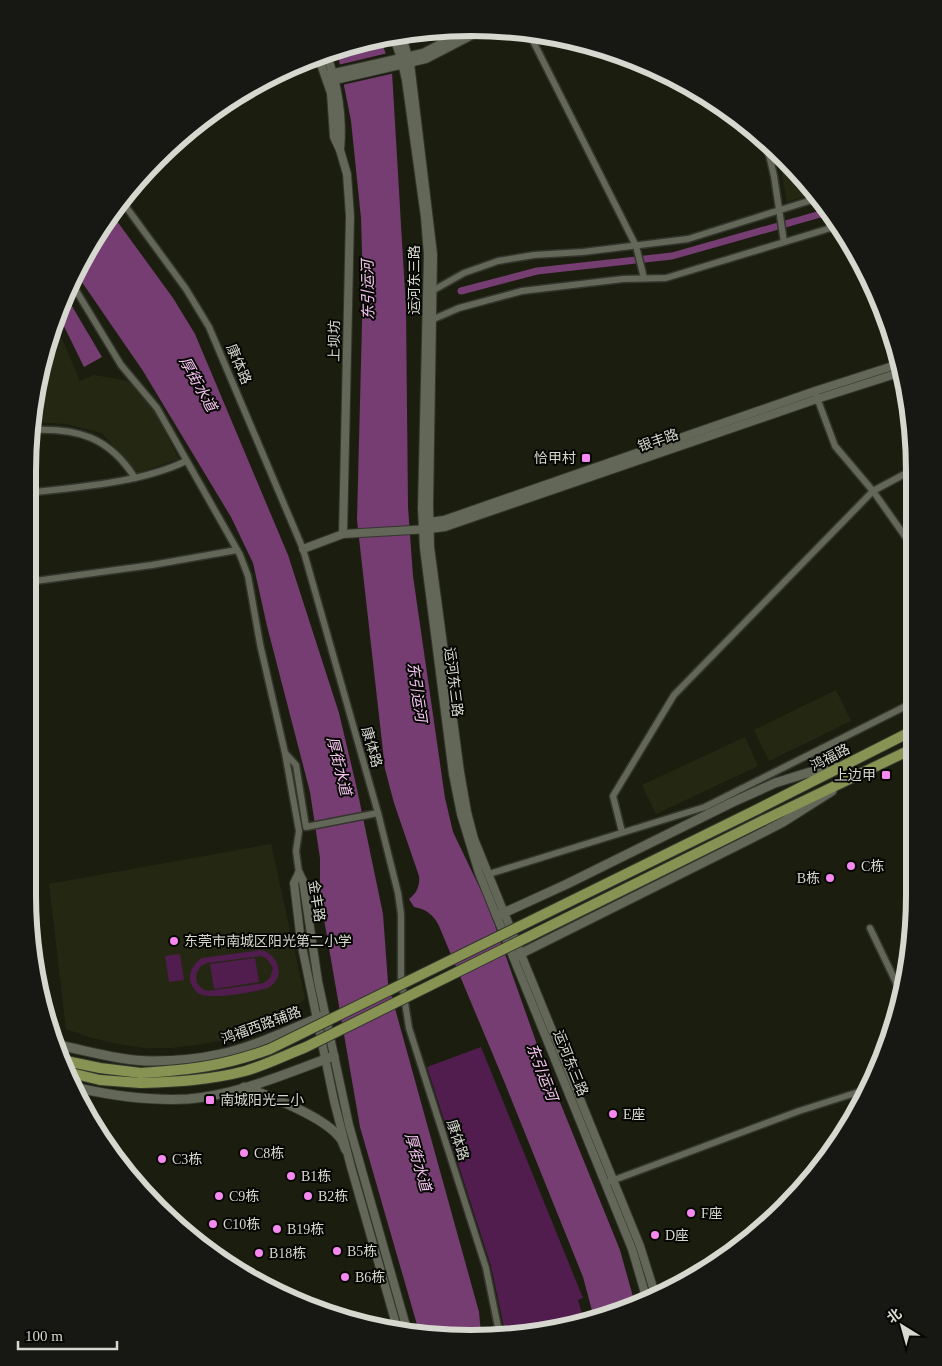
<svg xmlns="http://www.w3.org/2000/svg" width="942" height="1366" viewBox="0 0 942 1366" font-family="'Times New Roman','Noto Sans SC',serif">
<rect width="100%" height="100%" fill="#1b1e0f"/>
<g fill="#242813">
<polygon points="778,152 785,158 811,194 787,202"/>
<polygon points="56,325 80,381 94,375 128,381 153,409 179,459 138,473 102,433 66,424 32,422 36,385"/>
<polygon points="836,690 851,721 769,761 754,730"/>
<polygon points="745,737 758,766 656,814 642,785"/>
<polygon points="271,844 305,998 296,1007 273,1021 249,1032 223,1040 197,1045 171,1048 144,1048 118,1044 92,1038 66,1029 49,884"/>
</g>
<g fill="#501d4e" fill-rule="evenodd">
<path d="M 261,950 C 277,954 286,974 271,986 C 263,992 212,999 202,995 C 196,993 192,987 190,981 C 189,971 194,963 202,958 ZM 261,956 L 267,959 L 273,968 L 270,978 L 264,983 L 208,991 C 199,989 194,981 197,972 L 201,966 L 208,963 Z"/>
<polygon points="180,954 184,980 169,982 165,956"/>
<polygon points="255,958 259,982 214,989 210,964"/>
<polygon points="481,1047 583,1298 578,1300 584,1321 557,1330 505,1332 491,1266 427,1067"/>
</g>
<g fill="#753d72">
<path d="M 380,37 L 392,72 L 406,309 L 408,507 L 413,576 L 445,798 L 453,832 L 487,903 L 540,1053 L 620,1250 L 635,1304 L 594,1318 L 583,1277 L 504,1081 L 439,926 C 434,915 426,909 414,907 L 409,899 C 417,893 420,886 419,876 L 394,803 L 385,769 L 357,520 L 363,284 L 361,218 L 351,121 L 337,50 Z"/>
<polygon points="114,217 173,298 195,334 288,555 339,713 357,789 383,914 388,983 479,1312 481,1333 420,1335 360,1127 320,896 320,858 310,792 267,626 253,563 231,517 143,371 75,272"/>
<polygon points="66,296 102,357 84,367 59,316"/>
</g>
<polygon fill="#1b1e0f" points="388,53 395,73 342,85 338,65"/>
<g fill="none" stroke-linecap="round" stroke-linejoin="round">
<polyline stroke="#753d72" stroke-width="7" points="461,291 537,271 672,256 824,213"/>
<defs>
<g id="minor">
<polyline points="529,33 636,246 644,278"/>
<polyline points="766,142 774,176 784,242"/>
<polyline points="124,204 186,289 209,327 303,549 378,813 398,893 401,914 401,977 409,1028 486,1268 499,1332"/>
<polyline points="71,282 121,365 157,408 240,555 248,576 260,644 285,753 299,831 296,851 299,873"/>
<polyline points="432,291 464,273 498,261 534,255 583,252 688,239 815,199"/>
<polyline points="429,321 459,308 522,291 623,279 666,278 834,227"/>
<polyline points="816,395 835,446 873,491 914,549"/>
<path d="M 32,430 C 78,428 109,437 135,478"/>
<path d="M 28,493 C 77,487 141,483 186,461"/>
<polyline points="28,582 152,565 237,550"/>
<polyline points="286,754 296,765 306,827 378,813"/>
<polyline points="622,832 613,796 674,695 873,491 914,469"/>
<polyline points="489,874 705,807 914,702"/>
<polyline points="870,928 902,995"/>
<polyline points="606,1183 799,1111 868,1089"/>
</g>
<g id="tertiary">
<polyline points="401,34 410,63 433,254 429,505 430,547 460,772 467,812 474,839 640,1246 656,1297"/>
<polyline points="393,35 401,58 406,80 425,217 428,255 422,508 424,548 453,774 461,814 479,873 632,1249 647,1300"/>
<path d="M 318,56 L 331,93 L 334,137 L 340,150 C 343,119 338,83 326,54"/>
<polyline points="330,74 423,53 471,28"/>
<polyline points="331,81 426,59 484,29"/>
<polyline points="340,150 347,174 350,216 343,534"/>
<polyline points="429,522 444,520 815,391 899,364"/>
<polyline points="303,549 343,534 429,529 445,527 817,399 902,372"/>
<polyline points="299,873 303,881 318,981 349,1125 408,1333"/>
<polyline points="299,873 294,883 301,942 334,1101 351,1167 398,1331"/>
</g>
<g id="secondary">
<polyline points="497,916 567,884 733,802 775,783 807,773 837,767"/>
<polyline points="514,957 750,839 783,822 832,791"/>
<path d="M 58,1045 C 89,1051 121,1061 153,1061 C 175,1061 199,1059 221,1054 C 256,1046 291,1029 325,1015"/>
<path d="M 244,1087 C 270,1096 325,1117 341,1139 C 343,1142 344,1147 346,1150"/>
<path d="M 78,1088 C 114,1096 151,1101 188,1099 C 238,1095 287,1073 334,1056"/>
</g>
<g id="primary">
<polyline points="758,809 914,730"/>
<polyline points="764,820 914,748"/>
<polyline points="66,1061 100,1068 141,1073"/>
<polyline points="71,1073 100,1080 141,1083"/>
</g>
</defs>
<use href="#minor" stroke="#34362e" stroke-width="9"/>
<use href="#tertiary" stroke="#34362e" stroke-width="10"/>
<use href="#secondary" stroke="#34362e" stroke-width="11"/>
<use href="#primary" stroke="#34362e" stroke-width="12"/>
<use href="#minor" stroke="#636757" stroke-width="6"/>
<use href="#tertiary" stroke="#636757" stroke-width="8"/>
<use href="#secondary" stroke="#636757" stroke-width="9"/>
<use href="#primary" stroke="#879353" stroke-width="10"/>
<defs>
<g id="primary-bridge">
<path d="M 141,1073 C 190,1070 224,1066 270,1049 L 758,809"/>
<path d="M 141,1083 C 176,1082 211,1080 245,1071 C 266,1065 286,1055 306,1047 L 764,820"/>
</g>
</defs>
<use href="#primary-bridge" stroke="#34362e" stroke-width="12" stroke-linecap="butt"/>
<use href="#primary-bridge" stroke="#879353" stroke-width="10"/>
</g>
<g fill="#f589ef" stroke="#060703" stroke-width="2">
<rect x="581" y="453" width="10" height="10" rx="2.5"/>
<rect x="881" y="770" width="10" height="10" rx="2.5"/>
<circle cx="851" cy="866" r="5"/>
<circle cx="830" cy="878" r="5"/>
<circle cx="174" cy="941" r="5"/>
<rect x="205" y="1095" width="10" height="10" rx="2.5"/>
<circle cx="613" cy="1114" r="5"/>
<circle cx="244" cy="1153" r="5"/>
<circle cx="162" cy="1159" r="5"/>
<circle cx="291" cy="1176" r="5"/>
<circle cx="219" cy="1196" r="5"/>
<circle cx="308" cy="1196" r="5"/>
<circle cx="691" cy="1213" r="5"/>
<circle cx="213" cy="1224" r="5"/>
<circle cx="277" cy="1229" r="5"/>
<circle cx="655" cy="1235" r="5"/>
<circle cx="337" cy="1251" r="5"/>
<circle cx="259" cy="1253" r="5"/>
<circle cx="345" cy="1277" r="5"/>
</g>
<g text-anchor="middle" stroke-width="4" stroke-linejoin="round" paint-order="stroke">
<g font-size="14" fill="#d6d8cf" stroke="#060703">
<text transform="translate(414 280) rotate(-90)" y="5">运河东三路</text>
<text transform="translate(334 341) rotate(-89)" y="5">上坝坊</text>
<text transform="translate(239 364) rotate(67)" y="5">康体路</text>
<text transform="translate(658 440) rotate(-19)" y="5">银丰路</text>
<text transform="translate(454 682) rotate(83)" y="5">运河东三路</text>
<text transform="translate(372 747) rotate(74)" y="5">康体路</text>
<text transform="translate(830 757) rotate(-27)" y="5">鸿福路</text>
<text transform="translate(317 901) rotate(81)" y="5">金丰路</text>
<text transform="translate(261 1025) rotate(-20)" y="5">鸿福西路辅路</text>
<text transform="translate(571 1063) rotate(68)" y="5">运河东三路</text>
<text transform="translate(458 1140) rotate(72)" y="5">康体路</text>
</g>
<g font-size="14" fill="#d6d8cf" stroke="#060703" text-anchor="start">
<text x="576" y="463" text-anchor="end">恰甲村</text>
<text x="876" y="780" text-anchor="end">上边甲</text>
<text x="861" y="871">C栋</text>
<text x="820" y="883" text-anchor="end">B栋</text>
<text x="184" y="946">东莞市南城区阳光第二小学</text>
<text x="220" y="1105">南城阳光二小</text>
<text x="623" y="1119">E座</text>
<text x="254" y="1158">C8栋</text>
<text x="172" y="1164">C3栋</text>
<text x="301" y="1181">B1栋</text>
<text x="229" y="1201">C9栋</text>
<text x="318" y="1201">B2栋</text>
<text x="701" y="1218">F座</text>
<text x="223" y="1229">C10栋</text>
<text x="287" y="1234">B19栋</text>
<text x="665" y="1240">D座</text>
<text x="347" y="1256">B5栋</text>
<text x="269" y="1258">B18栋</text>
<text x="355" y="1282">B6栋</text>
</g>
<g font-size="15" font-style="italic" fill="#f6c4f2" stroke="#060703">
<text transform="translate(368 290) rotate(-91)" y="5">东引运河</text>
<text transform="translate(198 384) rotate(61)" y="5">厚街水道</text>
<text transform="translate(417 692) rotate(82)" y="5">东引运河</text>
<text transform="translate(339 766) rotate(76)" y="5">厚街水道</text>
<text transform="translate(542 1072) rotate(69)" y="5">东引运河</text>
<text transform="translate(418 1162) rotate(74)" y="5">厚街水道</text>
</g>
</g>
<path d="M0 0H942V1366H0ZM471 36H471A435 435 0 0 1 906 471V895A435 435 0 0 1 471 1330H471A435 435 0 0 1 36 895V471A435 435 0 0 1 471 36Z" fill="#171813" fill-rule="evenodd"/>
<path fill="none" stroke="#d6d8cf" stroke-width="6" d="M471 36H471A435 435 0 0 1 906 471V895A435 435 0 0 1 471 1330H471A435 435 0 0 1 36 895V471A435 435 0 0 1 471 36Z"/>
<g transform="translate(902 1326) rotate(323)" stroke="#060703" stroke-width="4" paint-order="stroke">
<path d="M0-4L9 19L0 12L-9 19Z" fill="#d6d8cf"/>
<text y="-8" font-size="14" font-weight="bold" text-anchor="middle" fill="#d6d8cf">北</text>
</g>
<path d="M18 1341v8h99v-8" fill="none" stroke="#d6d8cf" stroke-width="2.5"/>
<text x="25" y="1341" font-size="15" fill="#d6d8cf" stroke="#060703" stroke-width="4" paint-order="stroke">100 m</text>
</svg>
